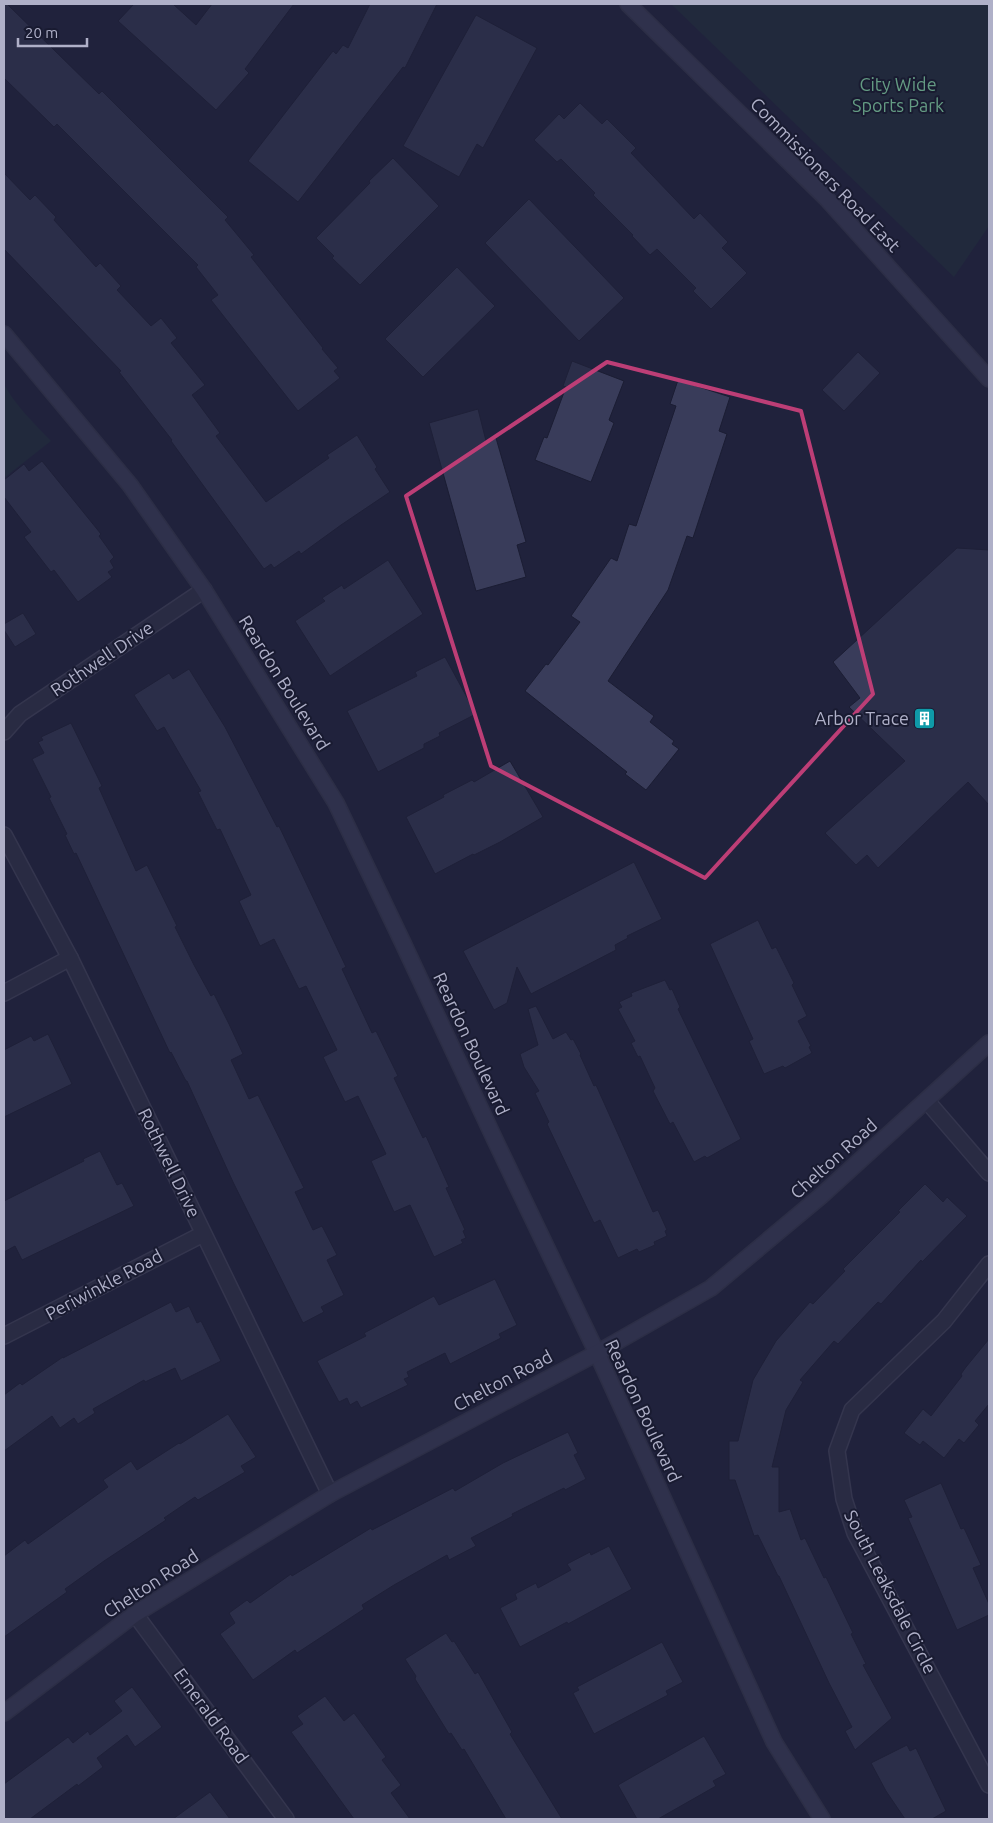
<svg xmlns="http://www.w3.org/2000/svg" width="993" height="1823" viewBox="0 0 993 1823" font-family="Ubuntu,sans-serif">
<rect width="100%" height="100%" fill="#20223c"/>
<g fill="#22313d">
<polygon points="671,4 989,4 989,226 954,277"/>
<path d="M 4,384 C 15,405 34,423 51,441 L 4,478 Z"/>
</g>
<g fill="#393c5a" stroke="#1b1d33">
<polygon points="4,4 7,4 99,94 102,91 228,217 225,220 254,255 251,257 323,348 322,349 338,368 334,371 340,378 298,411 211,300 218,295 196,267 198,265 57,124 54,127 4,78"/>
<polygon points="134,4 173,4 196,25 212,4 294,4 245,69 249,73 216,110 118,21"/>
<polygon points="370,4 437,4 405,68 403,67 298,202 248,161 333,51 336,54 343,45 348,48"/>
<polygon points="476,15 537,48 483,148 477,144 459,177 403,146"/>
<polygon points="580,103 602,124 607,119 636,148 631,153 694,219 700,213 728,242 722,248 747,273 711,309 693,291 696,288 657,249 650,255 632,236 633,235 593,195 595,193 561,159 557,162 534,140 559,114 564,119"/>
<polygon points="393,158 439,206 360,285 332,258 334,256 316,238 370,183 369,181"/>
<polygon points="4,173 30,200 35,195 56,217 54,220 96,267 100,263 121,286 117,290 151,326 161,318 177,338 171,343 205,385 192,395 220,433 216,436 266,502 329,458 327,455 357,435 377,467 375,469 390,492 341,525 301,554 299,551 274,568 271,564 264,569 171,441 172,440 119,372 121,371 4,249"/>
<polygon points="529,199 624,298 579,341 485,243"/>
<polygon points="457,267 495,306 423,377 385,339"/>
<polygon points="858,352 880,373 844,411 822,390"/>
<polygon points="572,361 624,381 609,420 614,423 591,482 535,460 544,437 547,438 566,387 563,386"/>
<polygon points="678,380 730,397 719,431 727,434 693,538 687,536 668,590 608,681 654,716 650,722 674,741 672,744 679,749 646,790 625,774 627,772 525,691 546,664 548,665 580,622 571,616 611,558 617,561 629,524 636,526 676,406 670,404"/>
<polygon points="478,409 486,441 496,438 526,542 517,545 526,577 476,591 429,423"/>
<polygon points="42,461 101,534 99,536 114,557 110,561 114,568 108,572 112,577 78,602 54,570 51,572 24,537 31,532 4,497 4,480 24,464 29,471"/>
<polygon points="957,548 989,550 989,805 968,782 878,868 867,855 856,865 825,833 905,761 849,707 860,698 833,662"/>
<polygon points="388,560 423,614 330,676 295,621 325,601 322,598 342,585 344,589"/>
<polygon points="23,613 36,634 15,647 4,630 4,624"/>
<polygon points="445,657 476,714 439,733 440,736 424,744 424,748 378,772 347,711 417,676 415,672"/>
<polygon points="189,669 225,727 277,827 279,826 346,967 342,969 372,1033 376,1031 398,1076 394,1078 423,1138 426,1136 449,1187 446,1188 465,1230 463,1231 466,1238 461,1240 463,1243 434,1257 410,1205 394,1212 371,1161 386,1154 358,1096 345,1102 323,1057 337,1050 306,986 299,989 274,939 260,946 239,901 251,895 220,829 217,830 198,792 201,791 164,727 157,731 134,695 169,673 173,679"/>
<polygon points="71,723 102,786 99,788 136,871 147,865 177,926 175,927 194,965 211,996 214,994 229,1024 243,1054 231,1060 249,1099 258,1095 304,1188 295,1192 313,1230 322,1226 337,1255 327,1260 344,1295 321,1307 324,1312 303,1323 233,1182 187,1081 186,1081 171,1052 170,1053 76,853 74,854 65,835 67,834 49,798 51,797 32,759 44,753 38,742 43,740 41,737"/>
<polygon points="510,761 543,817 500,842 474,855 473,854 435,874 406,817 444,797 443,795 472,780 474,782"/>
<polygon points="634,862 662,919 627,936 628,938 615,945 616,950 531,994 517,967 507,1003 494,1010 463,951"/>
<polygon points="758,920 772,949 776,947 794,983 792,985 807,1016 798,1021 811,1046 809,1047 812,1053 785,1068 783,1066 764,1074 749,1041 753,1039 710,944"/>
<polygon points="665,980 670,990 672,989 680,1007 678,1009 741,1139 707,1158 705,1156 694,1162 673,1122 670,1124 653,1091 655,1088 640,1056 638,1057 631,1043 635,1041 618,1009 622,1007 619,1002 632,996 631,993"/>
<polygon points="536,1006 553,1039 566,1032 571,1040 573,1039 581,1054 580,1055 594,1086 596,1085 653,1212 658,1210 667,1230 665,1231 667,1236 654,1242 655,1245 639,1252 637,1249 618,1258 600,1220 594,1223 547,1124 549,1122 535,1093 539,1091 524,1067 520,1054 538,1045 528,1009"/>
<polygon points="48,1034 72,1084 4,1117 4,1050 31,1036 34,1041"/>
<polygon points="100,1151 117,1185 122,1183 134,1206 22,1260 15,1246 4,1252 4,1201 84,1161 83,1159"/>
<polygon points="925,1184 943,1202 947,1197 967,1216 922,1262 921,1260 881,1304 878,1302 838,1344 834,1341 800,1380 803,1382 786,1410 772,1467 779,1467 779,1512 790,1509 801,1540 805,1538 824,1578 826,1577 853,1633 851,1634 866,1664 863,1665 892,1718 855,1750 845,1731 852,1727 829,1683 779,1576 778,1576 758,1535 754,1536 735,1480 729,1480 729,1441 738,1441 753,1380 776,1341 810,1302 813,1304 845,1271 843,1269 900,1212 898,1211"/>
<polygon points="495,1279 517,1325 499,1334 501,1338 450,1364 445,1353 407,1372 409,1377 404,1379 408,1385 361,1408 357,1401 350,1405 347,1398 339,1402 317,1361 366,1336 364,1333 434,1296 439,1305"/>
<polygon points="171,1302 176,1312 189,1306 197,1323 201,1321 221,1361 181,1381 175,1368 145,1382 144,1380 93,1409 95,1413 78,1424 74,1418 60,1428 52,1416 4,1451 4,1395 20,1383 22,1385 63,1357 63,1358"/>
<polygon points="989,1339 989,1404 975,1421 979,1425 964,1443 959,1439 944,1458 923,1441 920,1445 904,1433 923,1409 931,1416 962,1376 961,1374 966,1367"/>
<polygon points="228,1414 256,1457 241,1466 245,1472 198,1500 195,1497 164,1518 166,1520 104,1561 65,1589 67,1592 4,1637 4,1556 25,1540 28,1544 108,1487 103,1480 131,1461 137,1470 179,1443 180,1444"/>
<polygon points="568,1432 578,1453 574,1455 586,1479 565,1490 564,1488 512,1514 513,1516 471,1538 476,1546 449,1560 447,1555 394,1585 362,1605 364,1609 297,1653 295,1650 253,1680 220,1634 235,1623 229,1613 247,1600 250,1603 291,1574 292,1576 371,1528 372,1530 453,1488 455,1491 503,1463"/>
<polygon points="941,1483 961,1529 964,1528 981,1565 973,1568 989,1604 989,1615 957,1630 908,1518 912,1517 904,1500"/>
<polygon points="609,1546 632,1589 568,1624 567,1622 520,1647 500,1608 517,1599 515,1594 536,1583 538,1588 571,1570 567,1564 590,1552 591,1555"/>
<polygon points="446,1633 452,1642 454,1641 475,1674 478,1672 512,1732 510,1734 562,1819 506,1819 464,1749 462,1750 451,1733 449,1734 415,1679 416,1676 405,1659"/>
<polygon points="662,1642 683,1682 666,1691 668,1695 594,1734 573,1693 579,1690 577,1687"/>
<polygon points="132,1687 162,1727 135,1747 127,1735 97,1758 103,1767 78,1786 77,1784 30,1819 4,1819 4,1784 68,1737 73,1743 88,1731 90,1735 122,1711 114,1701"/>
<polygon points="325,1696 344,1721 354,1713 386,1757 382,1760 401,1785 391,1793 410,1819 354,1819 291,1732 303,1724 297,1716"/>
<polygon points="704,1736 726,1774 713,1781 716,1786 658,1819 637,1819 618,1785"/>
<polygon points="907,1745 910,1751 916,1748 946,1811 932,1819 905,1819 886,1791 871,1763"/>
<polygon points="210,1792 230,1819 173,1819"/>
</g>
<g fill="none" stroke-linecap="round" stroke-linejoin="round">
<defs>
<g id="street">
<polyline points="4,732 20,714 204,590"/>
<polyline points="4,835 70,958 330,1494"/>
<polyline points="4,993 70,958"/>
<polyline points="927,1101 989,1173"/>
<polyline points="989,1264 944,1321 852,1410 837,1451 844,1499 855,1533 989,1785"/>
<polyline points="4,1336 203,1234"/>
<polyline points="135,1614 286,1819"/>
</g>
<g id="secondary">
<polyline points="628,4 826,198 989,379"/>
<polyline points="4,334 130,485 204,590 336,803 402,941 495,1140 597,1353 774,1742 822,1819"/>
<polyline points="4,1713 135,1614 330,1494 597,1353 711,1288 821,1196 989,1043"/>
</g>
</defs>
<use href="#street" stroke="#4c4d64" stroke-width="18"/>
<use href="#secondary" stroke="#3a3c52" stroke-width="18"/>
<use href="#street" stroke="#34364c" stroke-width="15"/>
<use href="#secondary" stroke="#41435f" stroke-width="15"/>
</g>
<path d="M0 0H993V1823H0ZM 607,362 L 801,411 L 873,694 L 705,878 L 491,766 L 406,496 Z" fill="#20223c" fill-opacity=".55" fill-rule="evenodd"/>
<path fill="none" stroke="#bd3e76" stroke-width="4" stroke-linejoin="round" d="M 607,362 L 801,411 L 873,694 L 705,878 L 491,766 L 406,496 Z"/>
<defs>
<symbol id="building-square" viewBox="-11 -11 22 22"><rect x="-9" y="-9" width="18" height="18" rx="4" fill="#0f9aa8" stroke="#191b31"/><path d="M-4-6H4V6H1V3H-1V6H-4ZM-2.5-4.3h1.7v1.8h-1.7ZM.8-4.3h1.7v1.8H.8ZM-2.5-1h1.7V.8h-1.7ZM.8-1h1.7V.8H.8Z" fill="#fff"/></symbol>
</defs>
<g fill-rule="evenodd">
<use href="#building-square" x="912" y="706" width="25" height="25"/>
</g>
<g text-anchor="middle" stroke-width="4" stroke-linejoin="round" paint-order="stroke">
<g font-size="18" fill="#649b83" stroke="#191b31">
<text x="898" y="91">City Wide<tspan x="898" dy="21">Sports Park</tspan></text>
</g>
<g font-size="18" fill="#afb0c8" stroke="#191b31">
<text transform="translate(825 175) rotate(46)" y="6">Commissioners Road East</text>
<text transform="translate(102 659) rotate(-34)" y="6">Rothwell Drive</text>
<text transform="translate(284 683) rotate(58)" y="6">Reardon Boulevard</text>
<text transform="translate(471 1044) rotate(65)" y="6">Reardon Boulevard</text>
<text transform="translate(834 1159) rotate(-42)" y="6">Chelton Road</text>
<text transform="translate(169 1163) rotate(64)" y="6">Rothwell Drive</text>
<text transform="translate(104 1285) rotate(-28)" y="6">Periwinkle Road</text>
<text transform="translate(503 1381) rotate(-28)" y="6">Chelton Road</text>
<text transform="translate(643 1411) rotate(65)" y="6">Reardon Boulevard</text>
<text transform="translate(151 1584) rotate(-33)" y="6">Chelton Road</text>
<text transform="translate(890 1592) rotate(63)" y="6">South Leaksdale Circle</text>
<text transform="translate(211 1716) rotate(54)" y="6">Emerald Road</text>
</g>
<g font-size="18" fill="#afb0c8" stroke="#191b31" text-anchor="end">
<text x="909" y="725">Arbor Trace</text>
</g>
</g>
<rect width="993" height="1823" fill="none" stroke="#afb0c8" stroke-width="10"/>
<path d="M18 38v8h69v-8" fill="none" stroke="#afb0c8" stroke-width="2.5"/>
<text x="25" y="38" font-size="15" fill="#afb0c8" stroke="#191b31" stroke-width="4" paint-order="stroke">20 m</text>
</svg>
